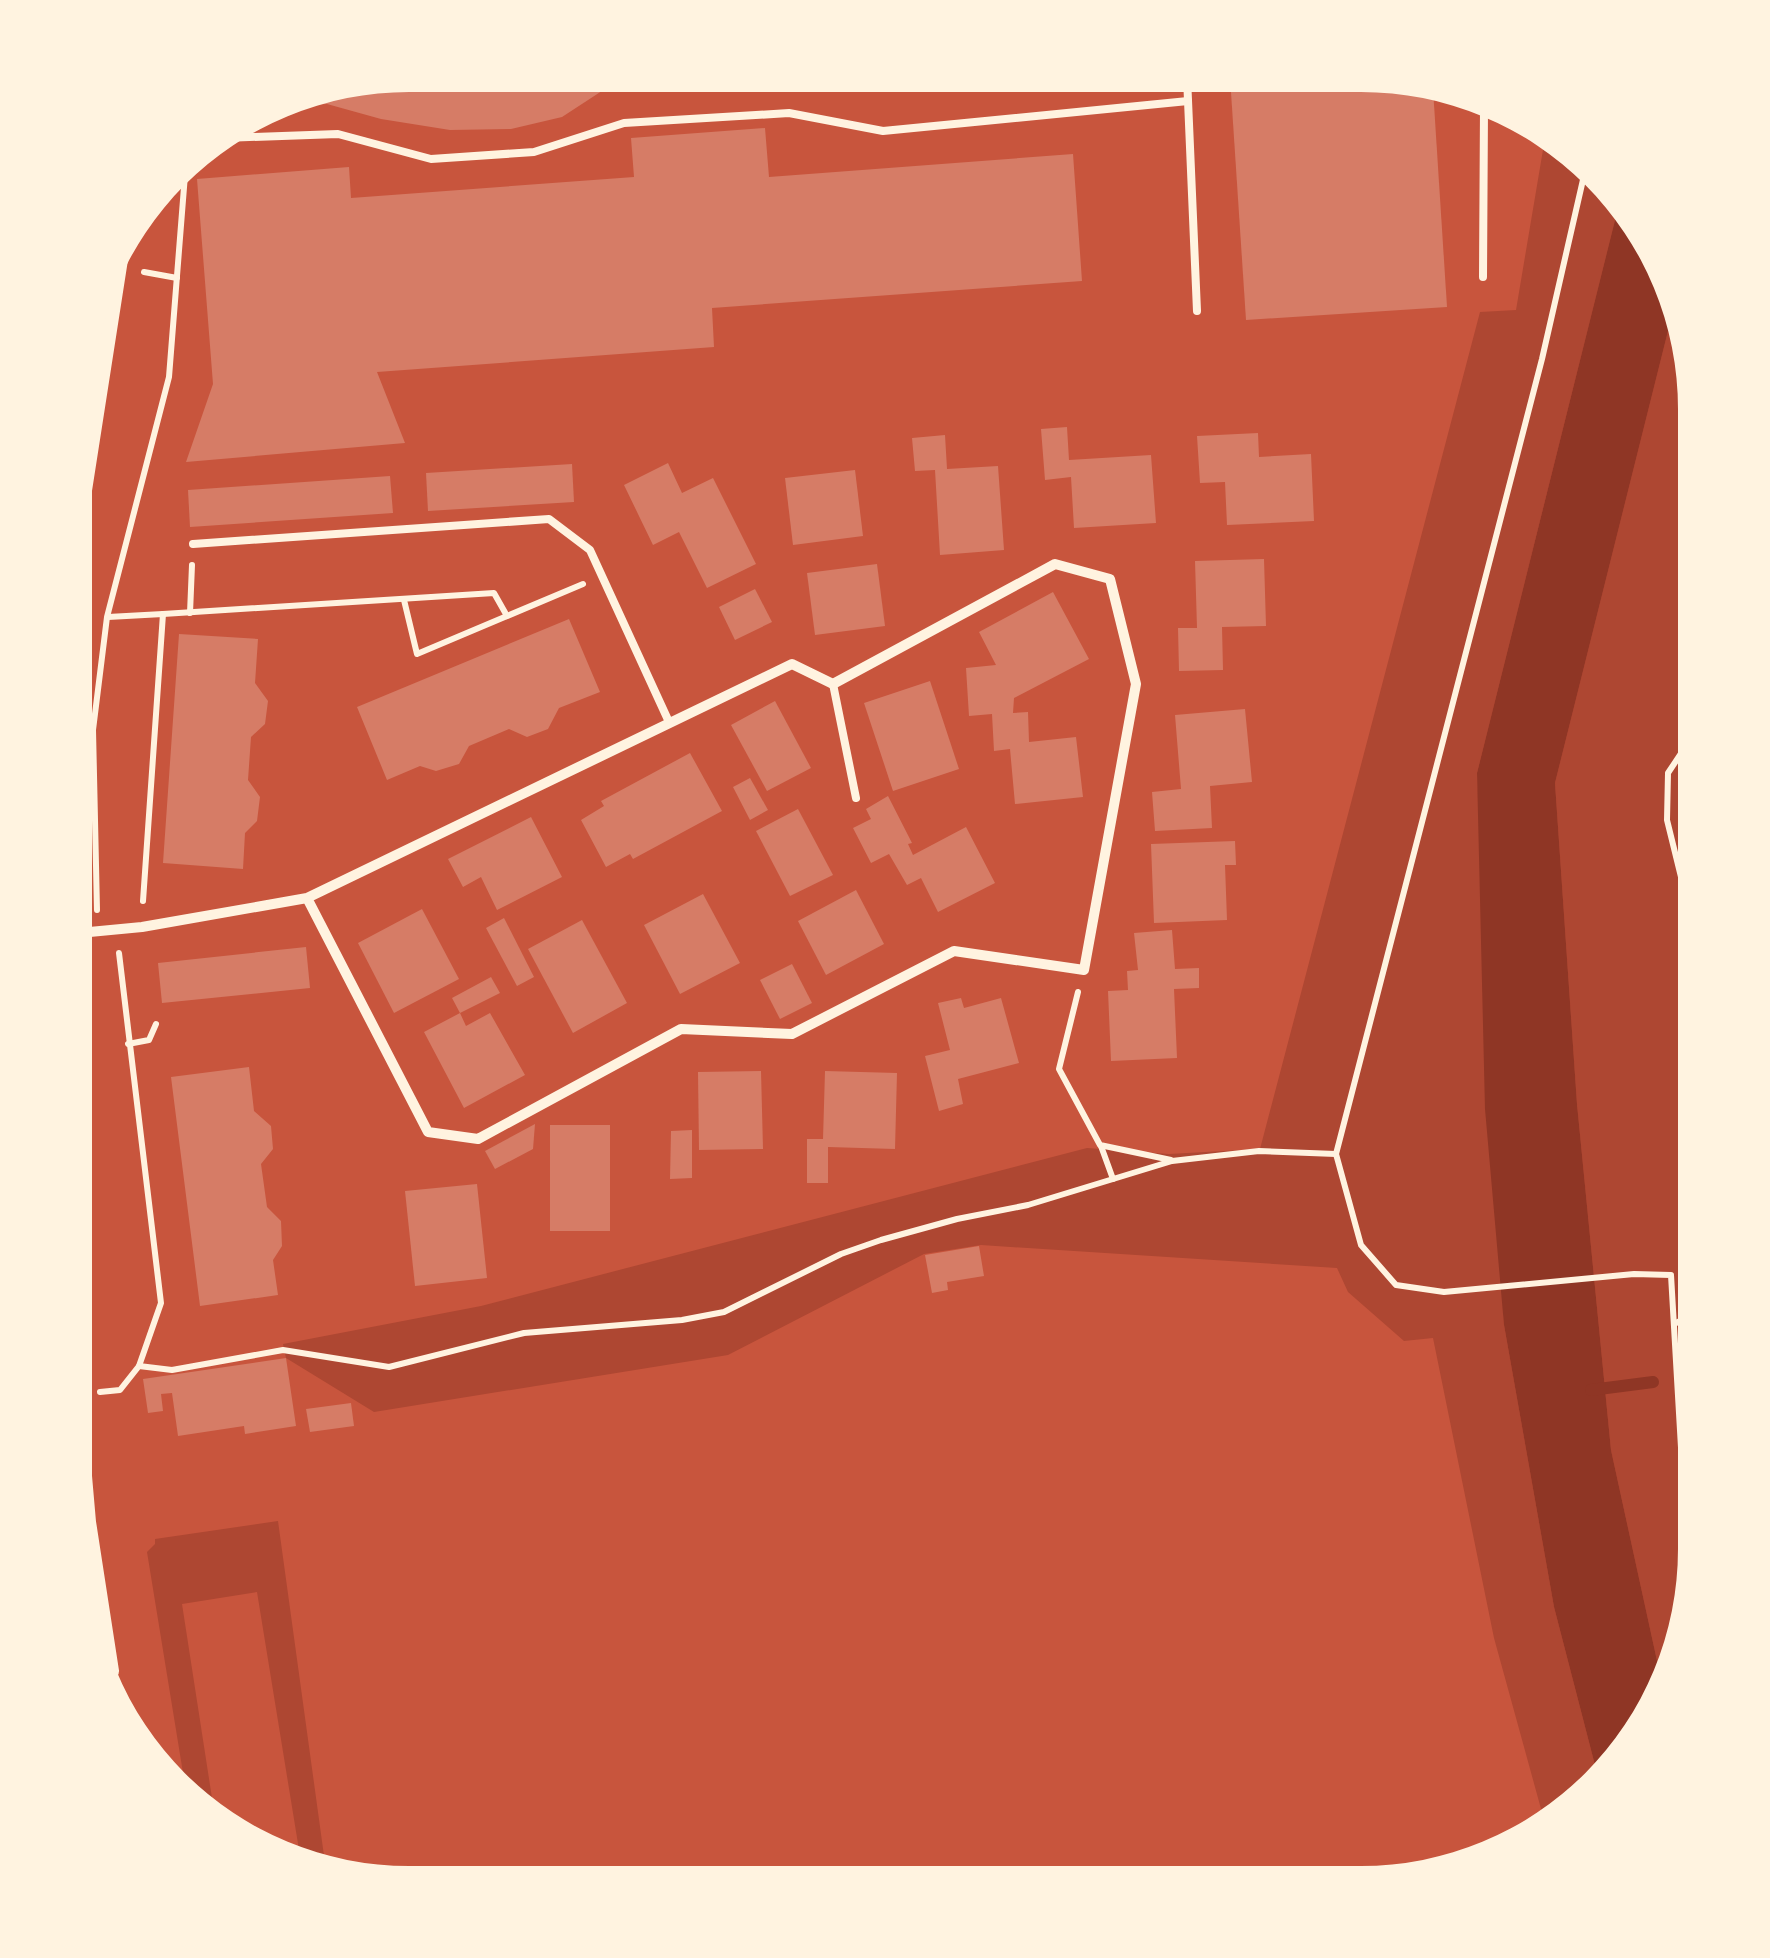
<svg xmlns="http://www.w3.org/2000/svg" width="1770" height="1958" viewBox="0 0 1770 1958" font-family="'Exo 2',sans-serif">
<rect width="100%" height="100%" fill="#c8553d"/>
<g fill="#ae4732">
<polygon points="1546,132 1619,204 1477,773 1504,1325 1554,1607 1597,1773 1546,1827 1494,1638 1433,1338 1404,1341 1348,1292 1337,1268 981,1245 924,1254 728,1355 374,1412 286,1358 283,1344 481,1306 1087,1148 1169,1154 1260,1149 1480,312 1516,310"/>
<polygon points="1671,319 1694,388 1694,1570 1661,1679 1611,1450 1577,1104 1555,783"/>
<polygon points="278,1521 325,1863 300,1856 257,1592 182,1604 214,1811 185,1785 147,1552 155,1544 155,1539"/>
</g>
<polygon fill="#8f3625" points="1619,204 1639,224 1671,319 1555,783 1577,1104 1611,1450 1661,1679 1650,1715 1597,1773 1554,1607 1504,1325 1485,1109 1477,773"/>
<g fill="none" stroke-linecap="round" stroke-linejoin="round">
<polyline stroke="#8f3625" stroke-width="12" points="1591,1390 1653,1382"/>
</g>
<g fill="#d67c66">
<polygon points="410,75 608,76 608,87 562,117 511,129 450,130 381,119 327,104 279,106 301,93"/>
<polygon points="1230,77 1404,78 1433,89 1447,307 1246,320"/>
<polygon points="765,128 769,177 1073,154 1082,281 712,308 714,347 377,372 405,443 186,462 213,384 197,179 349,167 351,198 634,177 631,138"/>
<polygon points="1067,427 1069,460 1151,455 1156,523 1074,528 1071,477 1045,480 1041,429"/>
<polygon points="1258,433 1259,457 1311,454 1314,521 1227,525 1225,482 1200,483 1197,436"/>
<polygon points="945,435 947,469 998,466 1004,550 940,555 935,470 915,471 912,438"/>
<polygon points="668,463 682,493 713,478 756,564 707,588 679,532 653,545 624,485"/>
<polygon points="572,464 574,502 428,511 426,473"/>
<polygon points="855,470 863,536 793,545 785,478"/>
<polygon points="390,476 393,513 190,527 188,490"/>
<polygon points="1264,559 1266,626 1222,627 1223,670 1179,671 1178,628 1197,628 1195,561"/>
<polygon points="877,564 885,626 815,635 807,573"/>
<polygon points="755,589 772,622 735,640 719,607"/>
<polygon points="1053,592 1089,659 1014,698 1013,713 1028,712 1029,742 1076,737 1083,797 1015,804 1010,749 994,751 992,714 969,716 966,668 996,665 979,632"/>
<polygon points="569,619 600,692 559,708 548,729 527,737 509,729 469,746 459,764 436,771 420,766 387,780 357,707"/>
<polygon points="179,634 258,639 255,683 268,701 265,724 251,737 248,780 260,797 257,821 245,833 243,869 163,863"/>
<polygon points="930,681 959,769 893,791 864,703"/>
<polygon points="775,701 811,768 767,791 731,725"/>
<polygon points="1245,709 1252,782 1210,786 1212,828 1155,831 1152,792 1181,789 1175,715"/>
<polygon points="690,753 722,811 633,859 630,854 606,867 581,820 604,806 601,801"/>
<polygon points="750,778 768,810 750,820 733,787"/>
<polygon points="888,796 912,843 908,844 913,855 966,827 995,883 938,912 921,878 907,885 889,854 871,863 853,828 871,819 866,809"/>
<polygon points="798,809 833,875 790,896 756,831"/>
<polygon points="531,817 562,877 497,910 481,877 463,887 448,859"/>
<polygon points="1235,841 1236,865 1225,865 1227,920 1154,923 1151,844"/>
<polygon points="856,890 884,944 826,975 798,921"/>
<polygon points="703,894 740,963 680,994 644,925"/>
<polygon points="422,909 459,979 394,1013 358,943"/>
<polygon points="504,918 534,977 517,986 486,928"/>
<polygon points="582,920 627,1003 573,1033 528,949"/>
<polygon points="1172,930 1175,969 1199,968 1199,988 1174,989 1177,1058 1111,1061 1108,991 1128,990 1127,971 1138,970 1134,933"/>
<polygon points="306,947 310,988 162,1003 158,963"/>
<polygon points="792,964 812,1003 780,1019 760,980"/>
<polygon points="491,977 500,993 460,1013 452,998"/>
<polygon points="961,998 964,1008 1001,998 1019,1063 958,1079 963,1104 939,1111 925,1056 950,1050 938,1003"/>
<polygon points="460,1013 466,1026 490,1013 525,1075 464,1108 424,1032"/>
<polygon points="249,1067 254,1111 271,1126 273,1149 261,1164 267,1207 281,1221 282,1246 273,1260 278,1295 200,1306 171,1077"/>
<polygon points="761,1071 763,1149 699,1150 698,1072"/>
<polygon points="825,1071 897,1073 895,1149 828,1147 828,1183 807,1183 807,1139 823,1139"/>
<polygon points="535,1124 533,1149 495,1169 485,1151"/>
<rect x="550" y="1125" width="60" height="106"/>
<polygon points="692,1130 692,1178 670,1179 671,1131"/>
<polygon points="477,1184 487,1278 415,1286 405,1191"/>
<polygon points="979,1246 984,1276 947,1282 948,1290 932,1293 925,1255"/>
<polygon points="286,1358 296,1426 245,1434 244,1426 178,1436 172,1393 161,1394 163,1411 148,1413 143,1379"/>
<polygon points="351,1403 354,1426 310,1432 306,1409"/>
</g>
<g fill="none" stroke-linecap="round" stroke-linejoin="round">
<g stroke="#fff3e0" stroke-width="6">
<polyline points="1585,171 1542,359 1336,1154 1361,1245 1396,1285 1444,1292 1634,1274 1671,1275 1683,1482 1694,1520"/>
<polyline points="144,272 177,278"/>
<polyline points="404,600 417,654 583,584"/>
<polyline points="190,613 192,565"/>
<polyline points="163,614 494,593 507,616"/>
<polyline points="108,617 163,614 143,901"/>
<polyline points="1694,734 1668,773 1667,820 1682,881 1684,1123 1694,1154"/>
<polyline points="97,910 93,730 107,617 169,377 186,162"/>
<polyline points="119,953 161,1303 139,1366"/>
<polyline points="1078,992 1059,1069 1100,1145 1171,1160"/>
<polyline points="128,1044 149,1040 156,1024"/>
<polyline points="1101,1146 1113,1179"/>
<polyline points="1676,1323 1694,1314"/>
<polyline points="100,1392 120,1390 139,1366 172,1370 283,1350 389,1367 524,1333 682,1320 724,1312 841,1254 881,1240 957,1219 1028,1205 1172,1161 1259,1151 1336,1154"/>
</g>
<g stroke="#fff3e0" stroke-width="8">
<polyline points="1187,77 1197,311"/>
<polyline points="223,138 338,134 431,159 534,152 624,123 789,113 883,131 1188,101"/>
<polyline points="1483,277 1484,108"/>
<polyline points="193,544 549,519 590,550 669,722"/>
<polyline points="833,684 856,798"/>
</g>
<g stroke="#fff3e0" stroke-width="10">
<polyline points="81,349 105,352"/>
<polyline points="79,933 142,927 307,898 792,664 833,684 1055,564 1110,579 1136,684 1084,970 954,951 792,1034 681,1029 478,1139 428,1132 307,898"/>
</g>
<g stroke="#fff3e0" stroke-width="18">
<polyline points="81,503 122,240"/>
<polyline points="76,1396 87,1522 110,1671"/>
</g>
</g>
<path d="M0 0H1770V1958H0ZM409 92H1361A317 317 0 0 1 1678 409V1549A317 317 0 0 1 1361 1866H409A317 317 0 0 1 92 1549V409A317 317 0 0 1 409 92Z" fill="#fff3e0" fill-rule="evenodd"/>
</svg>
